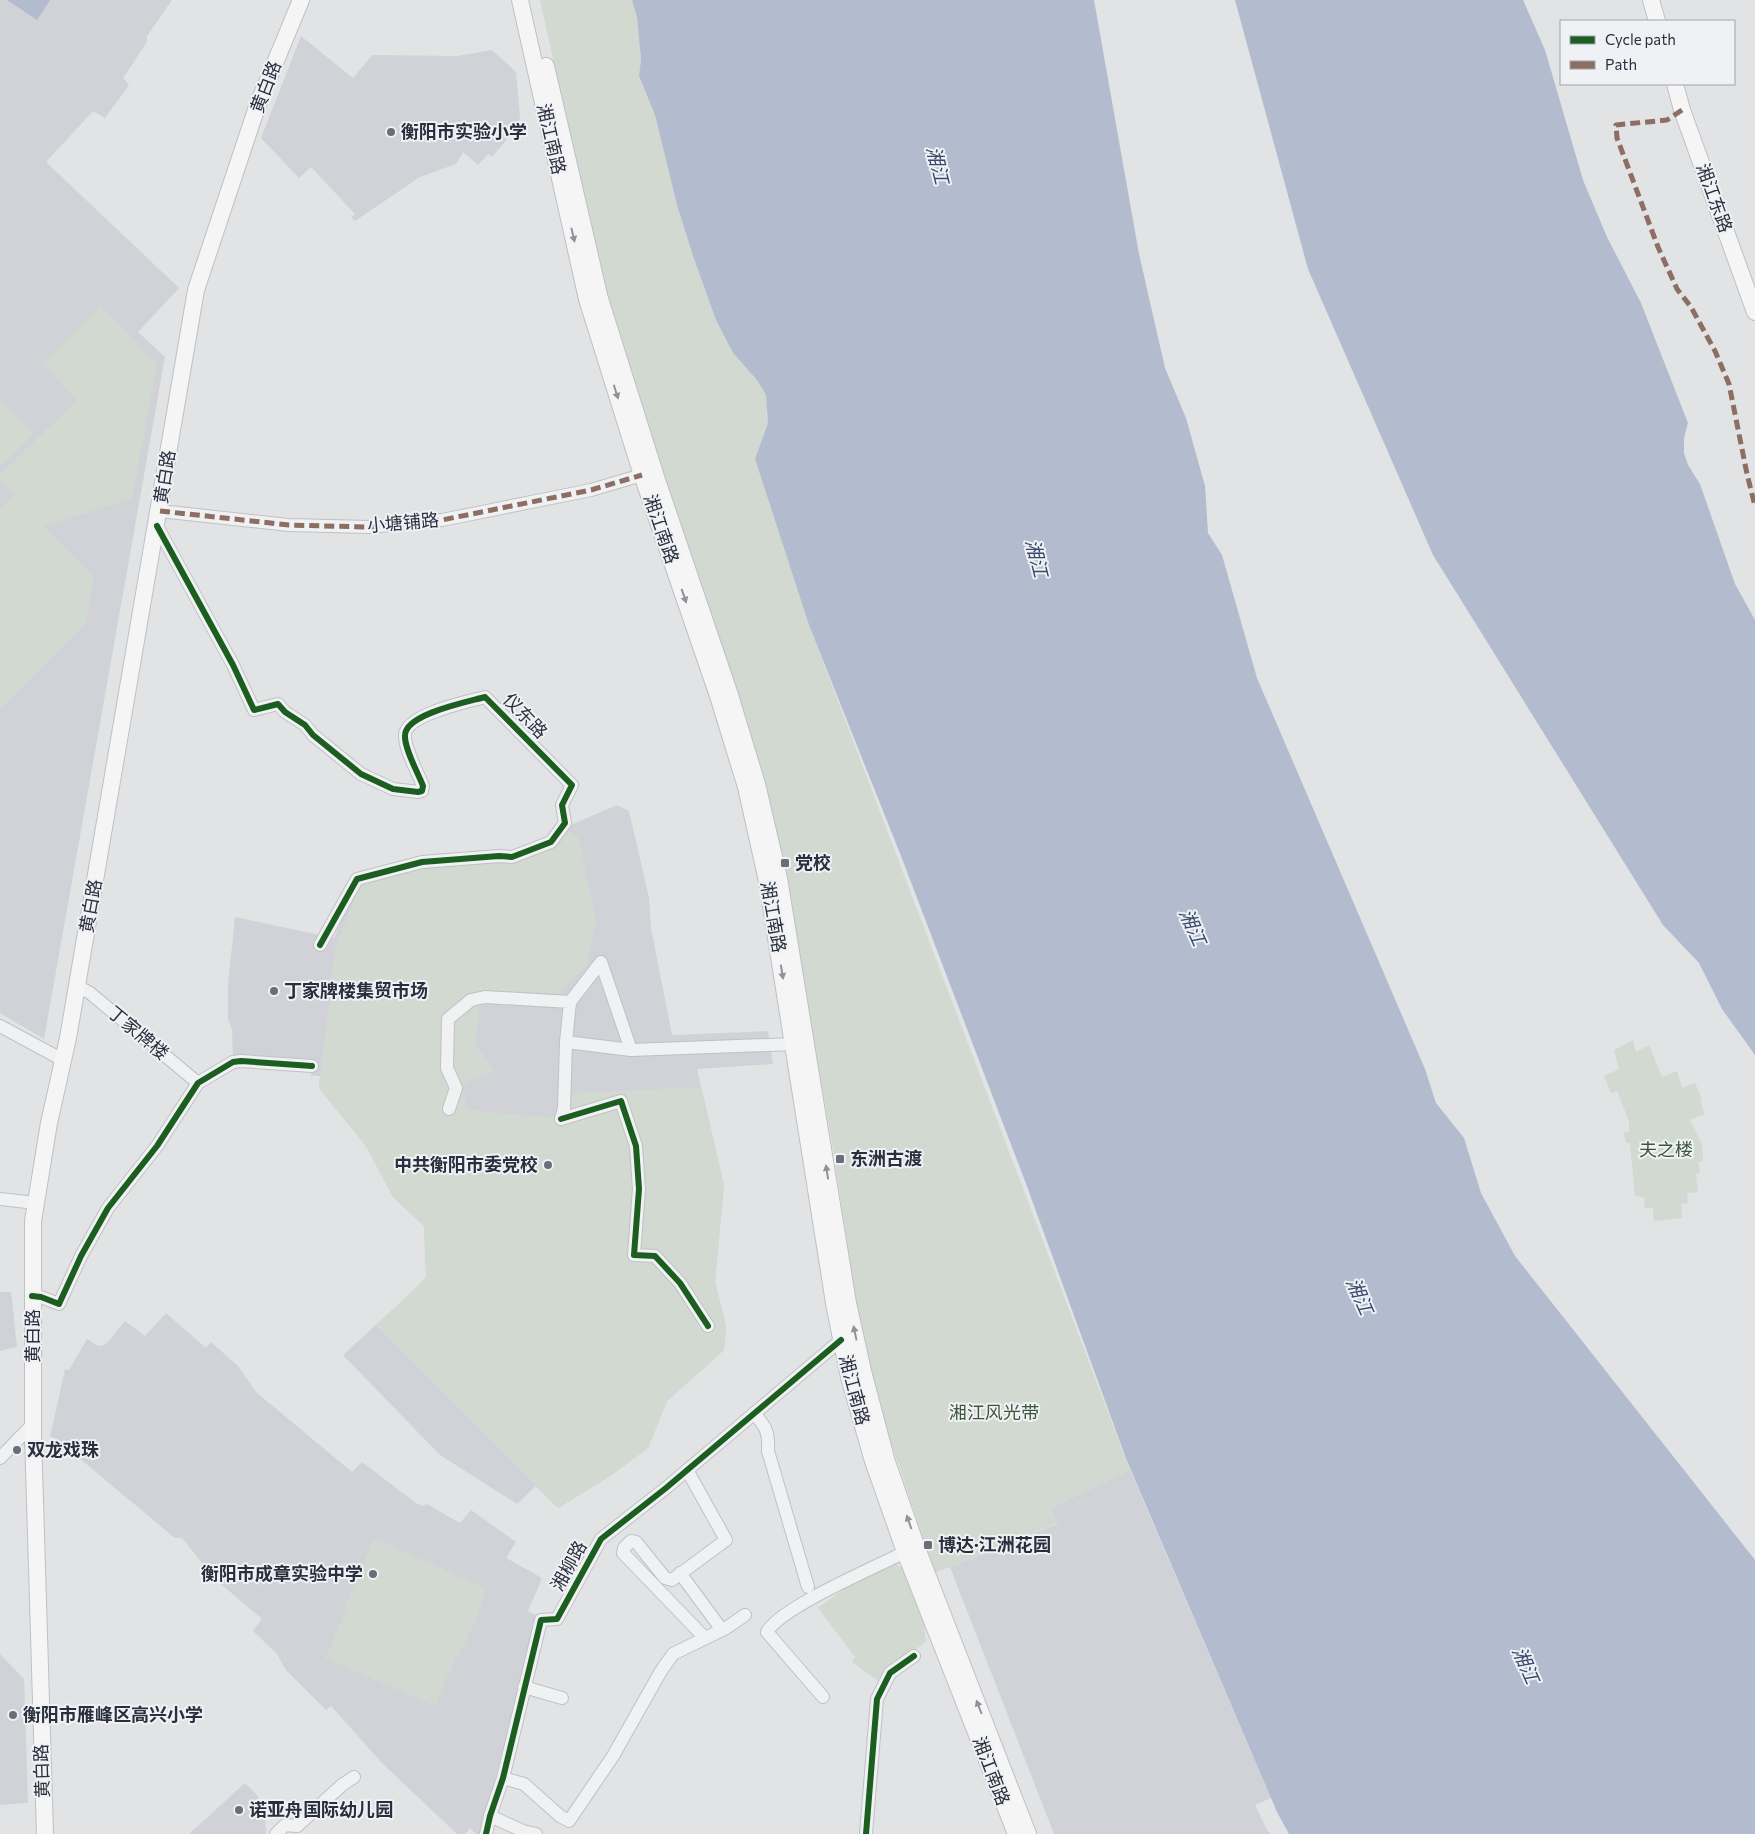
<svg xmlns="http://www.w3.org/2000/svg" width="1755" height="1834" viewBox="0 0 1755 1834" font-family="Commissioner,'Noto Sans SC',sans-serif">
<rect width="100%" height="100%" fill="#e1e3e5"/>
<g fill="#d0d2d8">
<polygon points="0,0 172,0 147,36 147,42 123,78 129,85 105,118 93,111 46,162 179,288 138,332 165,357 44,1039 0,1013"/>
<polygon points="301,36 353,78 372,55 458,56 492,50 516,72 520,116 518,135 509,137 492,157 488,154 478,165 463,152 456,164 420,177 355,221 351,217 355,214 311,167 299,178 261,138"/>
<polygon points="617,805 629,811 649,898 651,928 672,1035 768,1031 773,1064 697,1069 724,1185 715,1282 726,1326 724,1350 667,1401 648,1448 610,1476 558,1508 536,1486 517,1504 440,1455 343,1355 414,1290 426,1277 424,1226 393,1197 366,1146 319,1088 320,1076 311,1076 313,1061 252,1055 237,1054 233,1057 232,1029 228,1019 228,985 235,917 334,938 343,916 362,880 467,864 560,840 573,824"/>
<polygon points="0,1292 11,1292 17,1347 0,1351"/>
<polygon points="166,1313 206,1348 211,1342 238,1366 256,1392 352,1472 362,1462 416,1503 422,1506 427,1504 460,1523 471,1510 516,1542 506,1558 542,1578 528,1611 537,1616 481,1834 476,1834 470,1828 465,1834 457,1834 382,1763 331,1706 326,1710 285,1669 277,1654 253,1631 262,1619 215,1579 182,1538 175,1538 55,1438 50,1437 65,1369 69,1370 87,1339 96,1345 102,1346 108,1342 125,1321 145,1336"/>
<polygon points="1130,1470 1271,1798 1255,1805 1267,1830 1271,1834 1054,1834 950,1567 1057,1524 1051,1508"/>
<polygon points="0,1654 24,1679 28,1803 0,1805"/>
<polygon points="245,1783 255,1793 262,1803 265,1817 266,1834 189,1834"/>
</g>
<g fill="#d1d9d1">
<polygon points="540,0 632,0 637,17 641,59 639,77 655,115 677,205 693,256 716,320 733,353 757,380 766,395 768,423 755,459 809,625 1130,1470 1051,1508 1058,1523 935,1573 875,1395 859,1320 833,1149 793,919 674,505 607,301"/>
<polygon points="101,306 157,364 132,499 44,526 94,577 86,623 0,709 0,508 14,495 0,481 0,474 77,400 43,364"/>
<polygon points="0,399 33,434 2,465 0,463"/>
<polygon points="570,831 579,839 596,922 587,964 560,994 527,992 480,993 476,1045 494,1071 461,1085 468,1110 558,1118 559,1094 700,1087 724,1185 715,1282 726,1326 724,1350 667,1401 648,1448 610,1476 558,1508 376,1325 414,1290 426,1277 424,1226 393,1197 366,1146 319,1088 335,948 362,880 426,865 511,862 551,847"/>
<polygon points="1633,1040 1636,1052 1649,1045 1662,1077 1677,1071 1682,1088 1695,1083 1702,1099 1700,1101 1705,1114 1690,1120 1702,1144 1703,1161 1699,1162 1700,1173 1696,1174 1698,1192 1687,1193 1688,1203 1681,1204 1682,1218 1654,1221 1653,1208 1645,1208 1644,1197 1635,1196 1630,1143 1626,1143 1624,1133 1629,1132 1629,1121 1617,1091 1611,1093 1604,1076 1619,1069 1614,1050"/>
<polygon points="374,1538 485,1588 483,1603 459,1657 456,1656 435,1706 325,1658 346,1609 344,1608"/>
<path d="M 896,1564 L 903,1569 L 924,1623 L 926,1642 L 899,1661 L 877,1680 L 852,1662 L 855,1657 L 818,1608 C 842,1591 866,1570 896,1564 Z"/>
</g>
<g fill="#b2bcce">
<polygon points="7,0 50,0 37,20"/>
<polygon points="632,0 1094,0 1139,254 1165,368 1186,418 1205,486 1208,533 1222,555 1257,678 1425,1069 1436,1103 1464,1138 1481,1193 1515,1256 1755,1560 1755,1834 1289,1834 1277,1812 1127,1461 1025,1181 901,856 809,625 755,459 768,423 766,395 757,380 733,353 716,320 693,256 677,205 655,115 639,76 641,59 637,17"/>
<polygon points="1235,0 1523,0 1545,50 1583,180 1607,237 1641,303 1688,423 1684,438 1684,453 1688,465 1700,484 1735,584 1755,620 1755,1055 1722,1009 1699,963 1663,925 1433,555 1308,269"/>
</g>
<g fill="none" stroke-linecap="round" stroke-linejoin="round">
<defs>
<g id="minor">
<polyline points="160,511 289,525 369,527 442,520 591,490 642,475"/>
<path d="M 157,526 L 233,665 L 254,710 L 278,704 L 285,712 L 305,725 L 313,735 L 361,774 L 393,789 L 418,792 L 422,791 L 423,786 C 418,773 404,748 405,735 C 406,714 467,702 485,697 L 572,785 L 562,805 L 565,823 L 551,842 L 512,857 L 499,856 L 422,862 L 357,879 L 320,945"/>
<polyline points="77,986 90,993 198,1083"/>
<polyline points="570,1002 601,962 631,1050"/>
<polyline points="0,1026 63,1060"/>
<polyline points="566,1042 631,1050 794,1044"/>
<polyline points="449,1109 456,1088 447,1068 448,1019 471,1000 485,997 570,1002 566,1042 564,1108 561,1119"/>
<polyline points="561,1119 621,1101 636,1146 639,1189 634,1255 655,1256 680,1283 708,1326"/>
<polyline points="0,1199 36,1203"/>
<polyline points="32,1296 41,1297 59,1304 81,1256 108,1208 157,1146 198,1083 233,1062 241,1061 312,1066"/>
<path d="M 754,1413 C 766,1427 769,1432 768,1451 L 808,1587"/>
<polyline points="0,1458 33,1424"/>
<polyline points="687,1470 726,1540 672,1580 665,1578 636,1542 631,1541 624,1548 623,1553 705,1638"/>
<polyline points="680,1573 722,1630"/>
<polyline points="524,1687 562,1698"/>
<path d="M 823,1697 L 767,1632 C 781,1607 876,1567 905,1552"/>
<polyline points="503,1778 524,1784 560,1816 569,1821 613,1756 661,1671 673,1654 726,1628 745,1615"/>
<polyline points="490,1816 523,1831 536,1834"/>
<polyline points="276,1834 285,1825 297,1826 342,1785 354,1777"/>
<polyline points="486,1834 490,1816 503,1778 541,1620 557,1619 601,1539 666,1488 841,1340"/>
<polyline points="866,1834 877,1699 890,1673 914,1656"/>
</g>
<g id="major">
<polyline points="520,0 587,299 642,475 718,696 746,787 767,881 835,1309 849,1377 873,1461 905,1552 1016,1834"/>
<polyline points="1651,0 1657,21"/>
<polyline points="546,66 600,299 656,477 729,692 757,784 779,878 848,1303 863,1371 887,1462 918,1551 1028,1834"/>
<polyline points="1675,84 1682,110 1755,312"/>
<polyline points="45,1834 33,1435 33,1221 49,1123 68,1038 196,290 258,104 301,0"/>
</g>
</defs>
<use href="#minor" stroke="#bfc1c3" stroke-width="14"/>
<use href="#major" stroke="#bec0c3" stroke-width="18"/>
<use href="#minor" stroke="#f0f1f3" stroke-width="12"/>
<use href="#major" stroke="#f5f5f6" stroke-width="16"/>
<g stroke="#8d6e63" stroke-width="5" stroke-dasharray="10 5" stroke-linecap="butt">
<polyline points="1682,110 1667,120 1616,125 1617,138 1658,247 1677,289 1691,307 1715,351 1729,384 1747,474 1755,506"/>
<polyline points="160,511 289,525 369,527 442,520 591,490 642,475"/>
</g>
<defs>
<g id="cycleway">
<path d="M 157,526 L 233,665 L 254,710 L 278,704 L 285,712 L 305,725 L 313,735 L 361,774 L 393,789 L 418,792 L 422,791 L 423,786 C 418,773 404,748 405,735 C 406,714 467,702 485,697 L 572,785 L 562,805 L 565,823 L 551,842 L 512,857 L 499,856 L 422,862 L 357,879 L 320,945"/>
<polyline points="561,1119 621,1101 636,1146 639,1189 634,1255 655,1256 680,1283 708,1326"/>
<polyline points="32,1296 41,1297 59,1304 81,1256 108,1208 157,1146 198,1083 233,1062 241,1061 312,1066"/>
<polyline points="486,1834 490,1816 503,1778 541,1620 557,1619 601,1539 666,1488 841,1340"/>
<polyline points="866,1834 877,1699 890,1673 914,1656"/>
</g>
</defs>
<use href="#cycleway" stroke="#eff1f5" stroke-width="9"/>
<use href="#cycleway" stroke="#1b5e20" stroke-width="6"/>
</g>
<defs><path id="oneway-solid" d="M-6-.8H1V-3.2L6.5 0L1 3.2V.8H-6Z" transform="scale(1.25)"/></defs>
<g fill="#90929a">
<use href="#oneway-solid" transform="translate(573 235) rotate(77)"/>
<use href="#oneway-solid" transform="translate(616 392) rotate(73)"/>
<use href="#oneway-solid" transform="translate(684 596) rotate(71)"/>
<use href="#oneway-solid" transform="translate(782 972) rotate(81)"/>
<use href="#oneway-solid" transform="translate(827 1172) rotate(-99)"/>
<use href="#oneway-solid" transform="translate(855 1333) rotate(-102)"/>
<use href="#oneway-solid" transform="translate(909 1522) rotate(-109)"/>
<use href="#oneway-solid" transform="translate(979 1707) rotate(-111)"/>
</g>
<g fill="#6a6e78" stroke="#eff1f5" stroke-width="2">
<circle cx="391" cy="132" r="5"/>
<rect x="780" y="858" width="10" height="10" rx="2.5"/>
<circle cx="274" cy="991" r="5"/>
<rect x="835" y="1154" width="10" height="10" rx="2.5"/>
<circle cx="548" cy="1165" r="5"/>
<circle cx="17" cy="1450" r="5"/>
<rect x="923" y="1540" width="10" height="10" rx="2.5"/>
<circle cx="373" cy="1574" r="5"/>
<circle cx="13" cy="1715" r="5"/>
<circle cx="239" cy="1810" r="5"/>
</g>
<g text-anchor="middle" stroke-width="4" stroke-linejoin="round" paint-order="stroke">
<g font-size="18" fill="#2a2f3d" stroke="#eff1f5">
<text transform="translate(266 87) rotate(-69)" y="6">黄白路</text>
<text transform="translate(551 139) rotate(77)" y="6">湘江南路</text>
<text transform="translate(1714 198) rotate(70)" y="6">湘江东路</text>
<text transform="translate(165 477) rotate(-81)" y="6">黄白路</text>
<text transform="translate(403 523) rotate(-5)" y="6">小塘铺路</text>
<text transform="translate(661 529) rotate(71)" y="6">湘江南路</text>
<text transform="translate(525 716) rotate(46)" y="6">仪东路</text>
<text transform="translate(91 906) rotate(-80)" y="6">黄白路</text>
<text transform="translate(773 917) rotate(80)" y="6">湘江南路</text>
<text transform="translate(138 1033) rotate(40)" y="6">丁家牌楼</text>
<text transform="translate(33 1336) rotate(-90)" y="6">黄白路</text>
<text transform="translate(854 1390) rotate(75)" y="6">湘江南路</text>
<text transform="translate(569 1566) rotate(-61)" y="6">湘柳路</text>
<text transform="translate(42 1771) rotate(-92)" y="6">黄白路</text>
<text transform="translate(991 1771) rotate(69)" y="6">湘江南路</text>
</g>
<g font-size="18" font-weight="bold" fill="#2a2f3d" stroke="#eff1f5" text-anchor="start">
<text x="401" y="138">衡阳市实验小学</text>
<text x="795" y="869">党校</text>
<text x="284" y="997">丁家牌楼集贸市场</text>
<text x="850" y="1165">东洲古渡</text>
<text x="538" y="1171" text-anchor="end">中共衡阳市委党校</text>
<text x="27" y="1456">双龙戏珠</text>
<text x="938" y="1551">博达·江洲花园</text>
<text x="363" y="1580" text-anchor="end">衡阳市成章实验中学</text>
<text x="23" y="1721">衡阳市雁峰区高兴小学</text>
<text x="249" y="1816">诺亚舟国际幼儿园</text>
</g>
<g font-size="18" fill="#3b5739" stroke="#eff1f5">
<text x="1666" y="1156">夫之楼</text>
<text x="994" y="1419">湘江风光带</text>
</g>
<g font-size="19" font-style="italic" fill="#384a6c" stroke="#eff1f5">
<text transform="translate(938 165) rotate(76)" y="7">湘江</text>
<text transform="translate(1037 558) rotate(76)" y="7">湘江</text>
<text transform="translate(1193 927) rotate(66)" y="7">湘江</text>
<text transform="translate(1360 1296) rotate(66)" y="7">湘江</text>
<text transform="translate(1526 1665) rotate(66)" y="7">湘江</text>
</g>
</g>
<rect x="1560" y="20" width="175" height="65" fill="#eff1f5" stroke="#a0a3ab"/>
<rect x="1570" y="36" width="25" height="8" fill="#1b5e20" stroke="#a0a3ab"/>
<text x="1605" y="45" font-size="15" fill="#2a2f3d">Cycle path</text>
<rect x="1570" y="61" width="25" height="8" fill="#8d6e63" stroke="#a0a3ab"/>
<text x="1605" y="70" font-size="15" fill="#2a2f3d">Path</text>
</svg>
